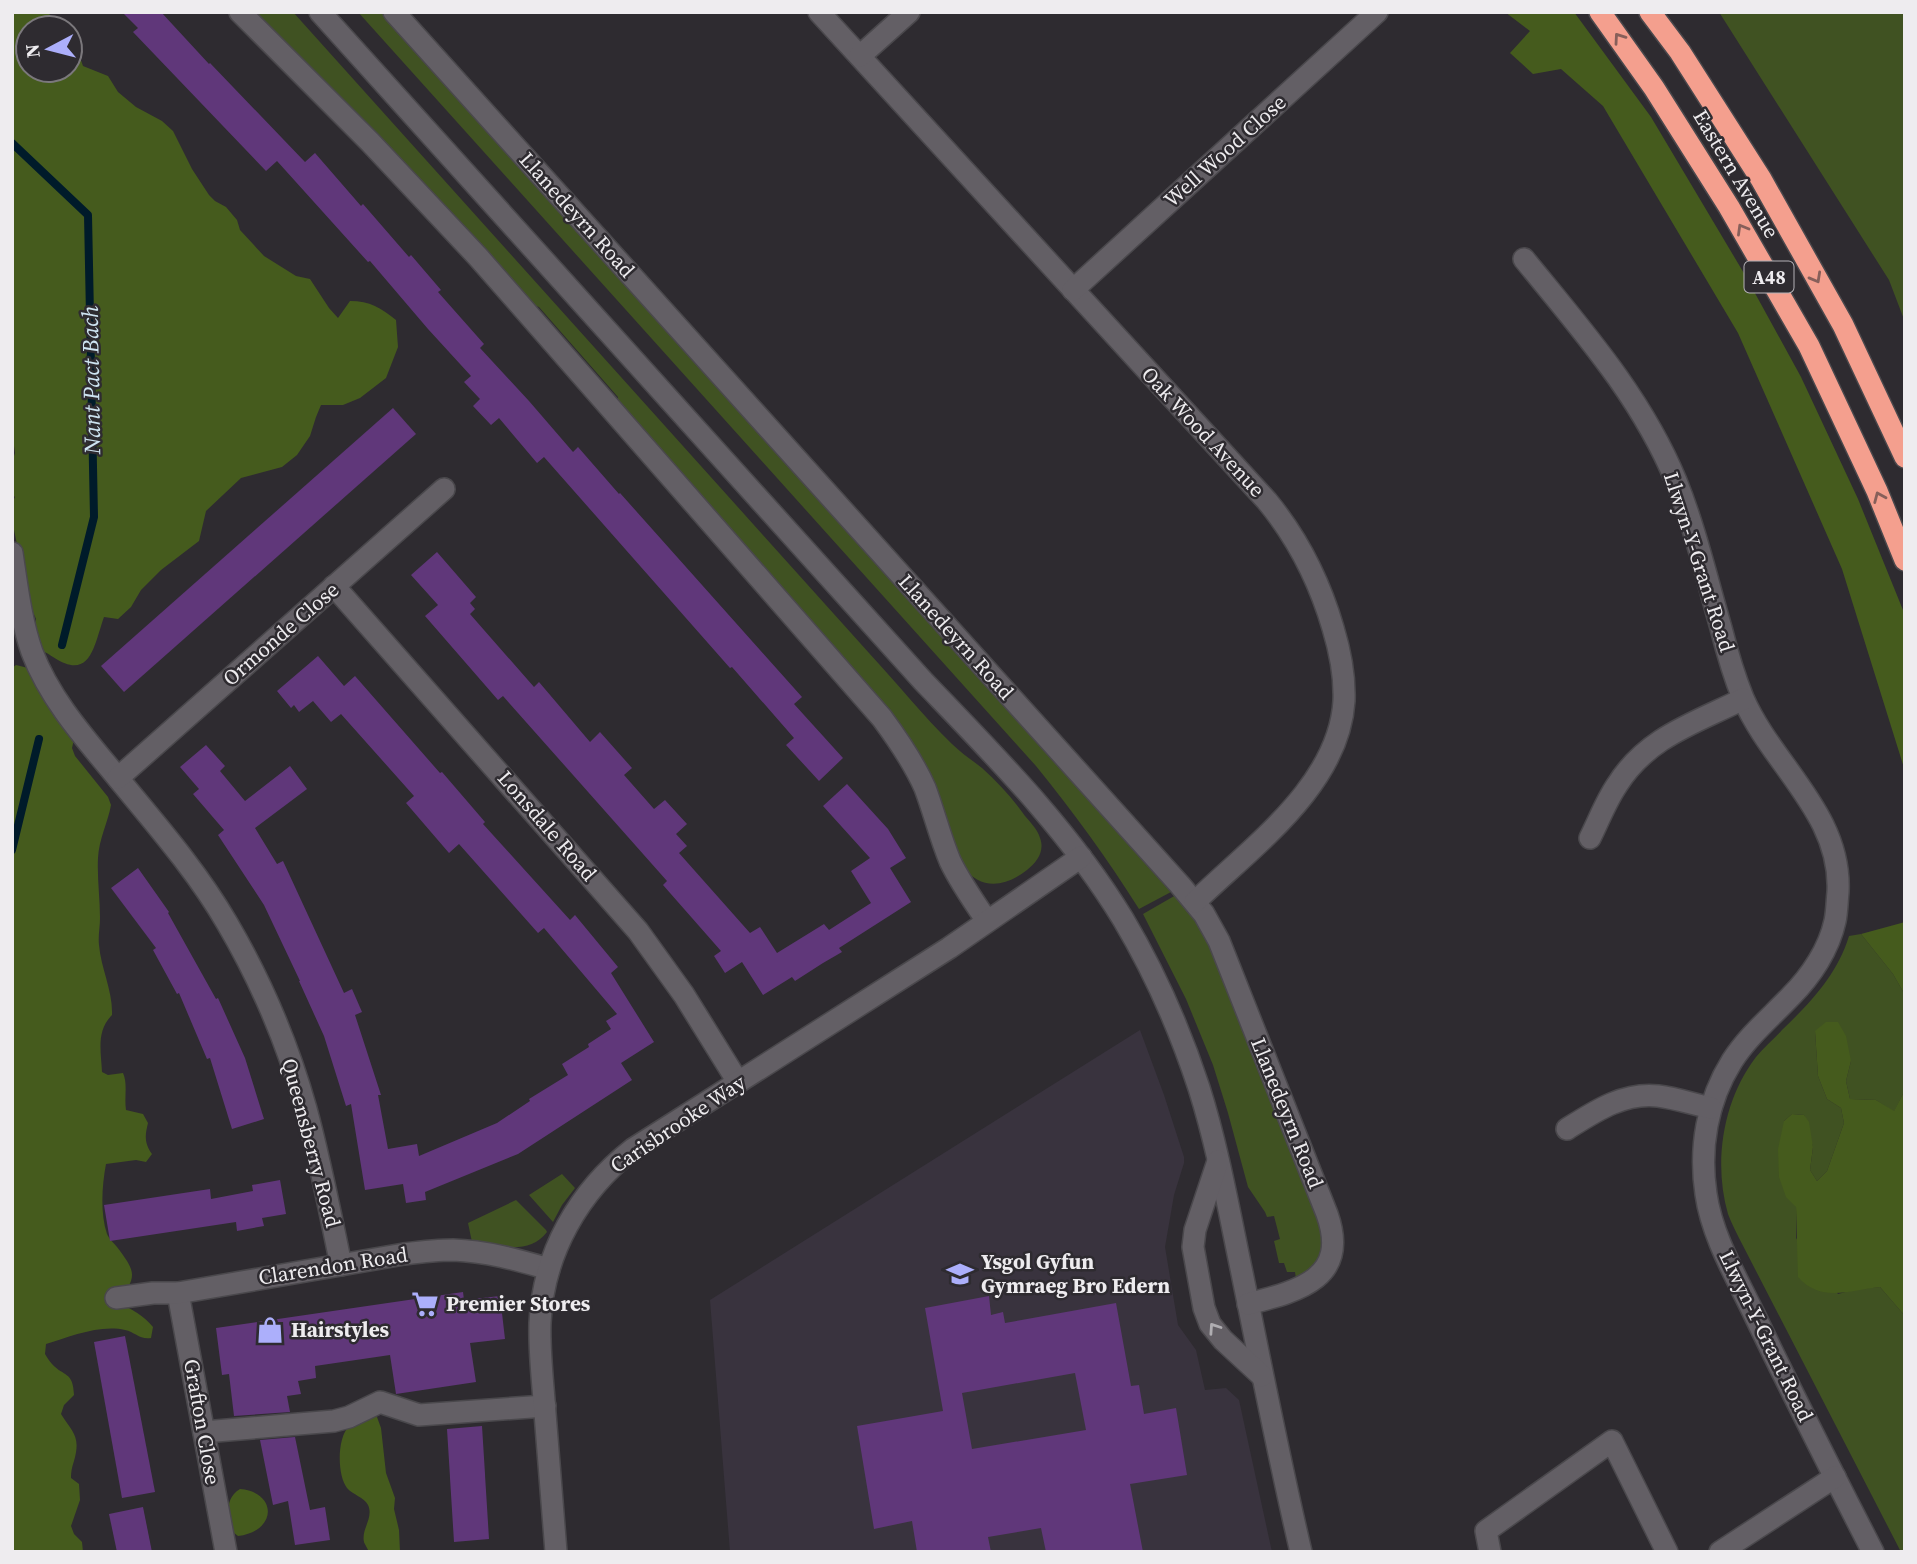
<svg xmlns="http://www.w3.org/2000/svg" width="1917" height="1564" viewBox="0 0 1917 1564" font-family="'Source Serif 4',serif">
<rect width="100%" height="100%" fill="#2e2b30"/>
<polygon fill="#39333e" points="1140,1030 1164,1095 1184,1157 1184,1163 1174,1195 1165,1247 1178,1325 1196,1350 1205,1390 1226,1388 1239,1400 1272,1552 730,1552 710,1300"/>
<g fill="#405222">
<path d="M 255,12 L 293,12 L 869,653 C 897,683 923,716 952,744 C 961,753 972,760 982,768 C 998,782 1013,799 1025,816 C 1030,822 1038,830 1040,838 C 1045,851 1037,862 1027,870 C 1005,887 981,891 962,866 L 940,802 L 617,403 L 618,397 L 539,307 L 533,305 C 447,201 349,108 255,12 Z"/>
<path d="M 358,12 L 381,12 L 1171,892 L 1139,909 C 1107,858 1074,813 1036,766 Z"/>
<polygon points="1719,12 1905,12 1905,322 1889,280"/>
<path d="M 1176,895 C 1193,915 1204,936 1216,960 L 1322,1228 C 1322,1258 1324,1263 1296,1279 L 1295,1272 L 1287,1272 L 1284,1263 L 1279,1263 L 1274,1241 L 1280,1239 L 1274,1216 L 1267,1217 L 1265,1212 L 1248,1187 L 1228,1113 L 1213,1065 L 1186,999 L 1143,914 Z"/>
<path d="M 1861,934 L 1893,974 L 1905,995 L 1905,1090 L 1894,1112 L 1876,1100 L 1850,1099 L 1846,1081 L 1851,1061 L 1815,1031 L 1818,1076 L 1827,1099 L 1841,1108 L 1844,1123 L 1827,1171 L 1817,1181 L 1810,1170 L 1813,1147 L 1804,1115 L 1792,1114 L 1784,1121 L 1796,1207 L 1796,1238 L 1838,1294 L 1857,1289 L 1880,1287 L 1905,1316 L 1905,1552 L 1901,1552 L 1739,1238 C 1735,1230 1731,1222 1728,1214 C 1713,1162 1723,1100 1756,1057 C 1764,1047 1774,1039 1782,1030 C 1811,1002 1837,975 1849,936 Z"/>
<polygon points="562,1174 575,1188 562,1205 553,1222 529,1195"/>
<path d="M 516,1200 L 546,1230 L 547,1232 C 529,1256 498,1245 472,1242 L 468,1223 Z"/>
</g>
<g fill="#455b1d">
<path d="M 14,12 L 47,12 L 63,28 L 28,28 L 28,70 L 70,70 L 70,35 L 77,49 L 83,66 L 108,76 L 118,92 L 136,107 L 162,121 L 173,131 L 192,169 L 209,195 L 215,201 L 226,207 L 237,220 L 240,230 L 264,256 L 296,276 L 310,279 L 329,308 L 338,318 L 350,301 C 370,301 381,308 396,320 L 398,347 L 386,378 L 360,398 L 343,405 L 321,405 L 316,417 L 310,436 L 297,455 L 282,467 L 241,478 L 206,511 L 199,541 L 161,570 L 141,590 L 131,607 L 118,619 L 104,617 C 94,645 91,682 53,657 C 42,649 40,653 32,640 L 36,619 L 29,603 L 12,520 L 12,503 L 15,497 L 12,494 L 12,462 L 15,453 L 12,432 L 12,13 Z"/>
<polygon points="1505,12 1574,12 1651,117 1745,275 1801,377 1858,499 1905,615 1905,771 1842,569 1738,333 1603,106 1561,69 1533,74 1510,53 1530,31"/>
<path d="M 16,665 L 32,669 L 75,735 L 72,748 L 75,756 L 108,797 L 111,805 C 108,822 99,839 98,858 C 97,878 100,898 100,918 C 100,927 98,936 99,945 C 101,969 113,991 112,1015 C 96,1031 101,1051 102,1072 L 108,1075 L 123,1073 C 128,1084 124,1097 126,1110 L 143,1114 L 148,1123 C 145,1135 144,1143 152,1154 L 146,1162 L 136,1160 L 106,1164 C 102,1185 100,1213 107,1234 C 109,1239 114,1243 117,1247 C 137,1273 137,1277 117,1303 C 132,1309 143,1315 153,1327 L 151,1338 C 140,1340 135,1332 125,1330 C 100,1324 69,1337 46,1344 L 45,1354 C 47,1357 49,1361 52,1364 C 64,1377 73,1371 74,1395 L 64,1405 L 61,1414 C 73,1433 81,1436 74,1461 C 72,1467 71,1471 71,1478 L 79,1484 L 80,1500 L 71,1526 L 74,1534 L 82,1542 L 83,1552 L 12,1552 L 12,668 Z"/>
<polygon points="1905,922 1905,995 1893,974 1861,934"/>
<path d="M 1826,1022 L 1838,1022 L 1846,1036 L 1851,1061 L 1846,1081 L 1850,1099 L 1876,1100 L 1894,1111 L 1905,1090 L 1905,1316 L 1880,1287 C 1857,1289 1833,1299 1812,1288 C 1807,1286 1802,1281 1798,1277 L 1796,1207 L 1786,1197 L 1779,1177 L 1778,1149 L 1784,1121 L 1792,1114 L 1804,1115 L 1809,1122 L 1813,1147 L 1810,1170 L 1817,1181 L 1827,1171 L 1844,1123 L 1841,1108 L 1827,1099 L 1818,1076 L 1815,1031 Z"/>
<path d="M 368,1415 L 377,1417 L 381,1428 L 386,1473 L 395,1498 L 394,1509 L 399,1530 L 400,1552 L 369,1552 C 369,1551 364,1543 364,1542 C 361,1529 374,1518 368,1505 C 364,1497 353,1495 347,1488 C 337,1475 337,1438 349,1426 C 354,1421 362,1418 368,1415 Z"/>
<path d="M 240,1489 C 277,1492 278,1531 238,1536 L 229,1529 C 228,1514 225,1498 240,1489 Z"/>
</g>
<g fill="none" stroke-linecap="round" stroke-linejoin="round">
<g stroke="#001b2a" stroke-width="8">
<polyline points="12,143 88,215 94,517 62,645"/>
<polyline points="12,850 39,739"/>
</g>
</g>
<g fill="#60377a" fill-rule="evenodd">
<polygon points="122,12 161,12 209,64 210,63 305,162 315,153 361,206 363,204 409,257 411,255 441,290 438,292 484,344 480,348 529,401 573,452 578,447 619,494 620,493 802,697 794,704 843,758 819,781 786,745 794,738 732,667 730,668 544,457 537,463 499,418 491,425 473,406 480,399 464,382 471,376 428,329 370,261 368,262 277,161 266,171 133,32 138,28"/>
<polygon points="393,408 416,434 124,692 101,666"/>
<polygon points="437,552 476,597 470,603 475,609 470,614 534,687 539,682 590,742 600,732 632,768 624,775 654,809 665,800 687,824 676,834 687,846 679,853 750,933 760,927 777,953 824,924 829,930 871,903 851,871 870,858 823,806 847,784 888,829 906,858 890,868 911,902 839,948 842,952 823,963 795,981 792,977 763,995 742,962 725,973 714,956 721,951 663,885 667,881 503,696 498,700 425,616 438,605 411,575"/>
<polygon points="318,656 344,686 355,676 440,773 442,772 485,822 483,824 570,920 575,915 618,967 611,973 654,1042 621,1063 632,1080 518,1154 425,1192 426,1200 406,1203 403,1184 365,1190 351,1104 346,1106 324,1036 299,981 300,981 264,905 218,835 224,830 193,794 199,789 180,767 206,745 225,766 220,771 245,801 290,766 307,789 255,828 277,864 283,861 344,993 352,989 362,1012 355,1015 381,1095 378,1095 388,1149 417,1144 419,1156 497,1123 530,1101 529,1099 568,1075 562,1064 589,1047 588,1044 611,1029 606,1021 617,1014 544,928 538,933 459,844 449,853 406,803 414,796 341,714 331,722 313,701 299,712 294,705 291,708 277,691"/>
<polygon points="138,868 169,912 168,913 216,999 218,998 245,1058 264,1119 232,1129 210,1058 207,1059 179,993 177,994 153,950 156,948 111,888"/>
<polygon points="280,1180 286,1214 262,1218 264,1226 237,1231 236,1222 110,1241 104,1205 210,1189 211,1199 253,1191 252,1185"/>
<polygon points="463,1292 464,1300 500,1296 505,1339 470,1343 476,1382 396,1394 390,1355 315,1366 316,1378 298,1381 301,1394 287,1396 290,1412 234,1416 229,1374 222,1375 216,1328"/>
<path d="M 989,1296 L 991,1315 L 1003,1312 L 1005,1323 L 1116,1303 L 1131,1386 L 1139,1385 L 1144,1414 L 1176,1408 L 1187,1475 L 1130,1484 L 1143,1552 L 1046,1552 L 1041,1528 L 988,1537 L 991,1552 L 917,1552 L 912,1521 L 874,1529 L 857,1426 L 943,1411 L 925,1308 ZM 1075,1373 L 1086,1430 L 972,1449 L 962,1393 Z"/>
<polygon points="125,1336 155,1492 122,1498 94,1342"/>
<polygon points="482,1426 489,1539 454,1542 447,1429"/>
<polygon points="295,1437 310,1510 325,1507 330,1540 295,1545 288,1501 273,1505 260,1440"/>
<polygon points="143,1507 152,1552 117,1552 109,1514"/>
</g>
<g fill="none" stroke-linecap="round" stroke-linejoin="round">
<defs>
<g id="minor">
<path d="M 240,12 L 370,142 L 479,258 L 882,718 C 899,741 914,763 925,788 C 934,812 940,837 950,861 C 960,882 974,902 987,921"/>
<path d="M 320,12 L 923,681 C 995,756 1069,830 1123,919 C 1154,971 1180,1030 1199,1088 C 1218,1148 1229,1211 1242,1273 C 1261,1366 1279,1459 1301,1552"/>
<path d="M 394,12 L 1180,885 L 1204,914 L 1219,941 L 1327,1214 C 1350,1279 1298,1291 1248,1304"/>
<path d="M 819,12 L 1267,501 C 1299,540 1319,580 1333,628 C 1340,651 1345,676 1344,701 C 1339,786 1250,848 1195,902"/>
<polyline points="860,56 909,12"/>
<path d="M 1524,259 C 1581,329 1641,396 1676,481 C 1695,528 1707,580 1721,628 C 1727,652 1734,676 1743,698 C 1772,765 1842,814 1838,892 C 1837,901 1837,912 1835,921 C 1829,949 1811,976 1791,996 C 1771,1017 1748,1036 1732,1061 C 1707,1101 1699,1148 1706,1194 C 1712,1237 1737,1278 1755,1316 C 1793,1395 1833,1474 1873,1552"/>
<polyline points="1073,290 1377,12"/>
<path d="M 12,553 C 17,586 21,621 32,652 C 49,697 82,735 112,771 C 152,820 195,868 227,923 C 261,981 288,1045 306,1109 C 320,1160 330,1212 341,1265"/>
<polyline points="334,586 638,931 684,995 738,1082"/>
<polyline points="118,778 444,489"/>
<path d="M 1590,838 C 1599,820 1606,801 1617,785 C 1647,737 1695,723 1743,699"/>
<path d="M 1567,1129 C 1594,1112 1623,1092 1658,1096 C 1675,1098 1693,1104 1711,1108"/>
<polyline points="1218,1161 1195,1230 1193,1247 1204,1308 1210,1324 1223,1340 1262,1376"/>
<polyline points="178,1293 226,1552"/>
<path d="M 116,1298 L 153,1293 L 178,1293 L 404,1254 C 420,1252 437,1250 453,1250 C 486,1251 518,1260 549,1269"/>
<polyline points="204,1432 334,1421 349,1417 380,1402 419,1415 545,1406"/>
<path d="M 556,1552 C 552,1506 549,1459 545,1413 C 543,1383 539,1353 540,1323 C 543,1253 579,1191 633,1149 L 949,948 L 1081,857"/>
<polyline points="1490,1552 1486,1531 1612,1441 1667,1552"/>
<polyline points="1720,1552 1835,1477"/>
</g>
<g id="highway">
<polyline points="1600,12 1654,88 1729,207 1809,346 1877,491 1905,560"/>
<polyline points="1650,12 1680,52 1761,179 1843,325 1905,457"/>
</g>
</defs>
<use href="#minor" stroke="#4a484c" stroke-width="24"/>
<use href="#highway" stroke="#4a484c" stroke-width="24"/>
<use href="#minor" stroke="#635f65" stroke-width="21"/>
<use href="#highway" stroke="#f49f8e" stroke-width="21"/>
</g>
<defs><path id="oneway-chevron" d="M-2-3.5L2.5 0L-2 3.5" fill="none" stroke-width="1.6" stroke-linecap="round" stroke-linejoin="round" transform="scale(1.75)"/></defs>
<g stroke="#875f5a">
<use href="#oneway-chevron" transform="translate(1619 38) rotate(-125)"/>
<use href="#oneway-chevron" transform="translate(1742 229) rotate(-120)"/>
<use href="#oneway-chevron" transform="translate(1816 278) rotate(61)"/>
<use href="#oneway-chevron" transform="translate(1879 497) rotate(-113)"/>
</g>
<use stroke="#afadb1" href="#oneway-chevron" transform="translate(1214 1328) rotate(-124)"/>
<defs>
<symbol id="school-bare" viewBox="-9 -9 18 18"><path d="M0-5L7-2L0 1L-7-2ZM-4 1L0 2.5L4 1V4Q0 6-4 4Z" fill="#acaffb" stroke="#2e2b30" stroke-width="2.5" paint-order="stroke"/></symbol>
<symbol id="supermarket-bare" viewBox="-9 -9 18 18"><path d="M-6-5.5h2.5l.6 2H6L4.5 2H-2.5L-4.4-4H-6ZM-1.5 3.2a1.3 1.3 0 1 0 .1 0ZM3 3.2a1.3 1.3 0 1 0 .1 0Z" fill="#acaffb" stroke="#2e2b30" stroke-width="2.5" paint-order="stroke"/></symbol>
<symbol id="shop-bare" viewBox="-9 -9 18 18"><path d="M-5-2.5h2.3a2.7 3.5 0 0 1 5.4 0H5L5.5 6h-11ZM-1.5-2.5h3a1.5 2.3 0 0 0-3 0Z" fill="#acaffb" stroke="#2e2b30" stroke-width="2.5" paint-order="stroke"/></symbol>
</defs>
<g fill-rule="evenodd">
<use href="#school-bare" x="941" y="1255" width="38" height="38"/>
<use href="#supermarket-bare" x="406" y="1285" width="38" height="38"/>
<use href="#shop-bare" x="251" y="1311" width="38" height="38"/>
</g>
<g text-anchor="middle" stroke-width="5" stroke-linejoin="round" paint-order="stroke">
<rect fill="#2e2b30" stroke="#b4b2b6" stroke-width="2" x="1744.5" y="261.5" width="49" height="31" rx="5"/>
<g font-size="19" font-weight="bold" fill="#eeecef">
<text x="1769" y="284">A48</text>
</g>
<g font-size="21" fill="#eeecef" stroke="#2e2b30">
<text transform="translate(1225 151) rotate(-42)" y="7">Well Wood Close</text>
<text transform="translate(1736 174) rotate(59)" y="7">Eastern Avenue</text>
<text transform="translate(577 215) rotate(48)" y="7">Llanedeyrn Road</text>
<text transform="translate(1203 432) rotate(47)" y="7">Oak Wood Avenue</text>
<text transform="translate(1699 562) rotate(72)" y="7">Llwyn-Y-Grant Road</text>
<text transform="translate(281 634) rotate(-41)" y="7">Ormonde Close</text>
<text transform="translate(956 637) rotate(48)" y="7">Llanedeyrn Road</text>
<text transform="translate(547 826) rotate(49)" y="7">Lonsdale Road</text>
<text transform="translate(1287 1113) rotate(68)" y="7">Llanedeyrn Road</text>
<text transform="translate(678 1124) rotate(-34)" y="7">Carisbrooke Way</text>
<text transform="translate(311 1143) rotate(75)" y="7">Queensberry Road</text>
<text transform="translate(333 1266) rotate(-9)" y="7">Clarendon Road</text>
<text transform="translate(1766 1336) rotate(64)" y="7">Llwyn-Y-Grant Road</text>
<text transform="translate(202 1422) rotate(80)" y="7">Grafton Close</text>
</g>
<g font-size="21" font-weight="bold" fill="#eeecef" stroke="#2e2b30" text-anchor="start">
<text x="981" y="1269">Ysgol Gyfun<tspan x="981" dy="24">Gymraeg Bro Edern</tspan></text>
<text x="446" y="1311">Premier Stores</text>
<text x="291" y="1337">Hairstyles</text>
</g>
<g font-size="23" font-style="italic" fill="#cee4f1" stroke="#2e2b30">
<text transform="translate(91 380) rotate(-91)" y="8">Nant Pact Bach</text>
</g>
</g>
<rect width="1917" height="1564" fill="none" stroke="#eeecef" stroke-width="28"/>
<g transform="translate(49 49) rotate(263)"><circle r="33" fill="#2e2b30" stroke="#7b787c" stroke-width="2"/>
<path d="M0-5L12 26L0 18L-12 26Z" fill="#acaffb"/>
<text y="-10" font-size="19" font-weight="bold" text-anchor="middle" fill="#eeecef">N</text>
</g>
</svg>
